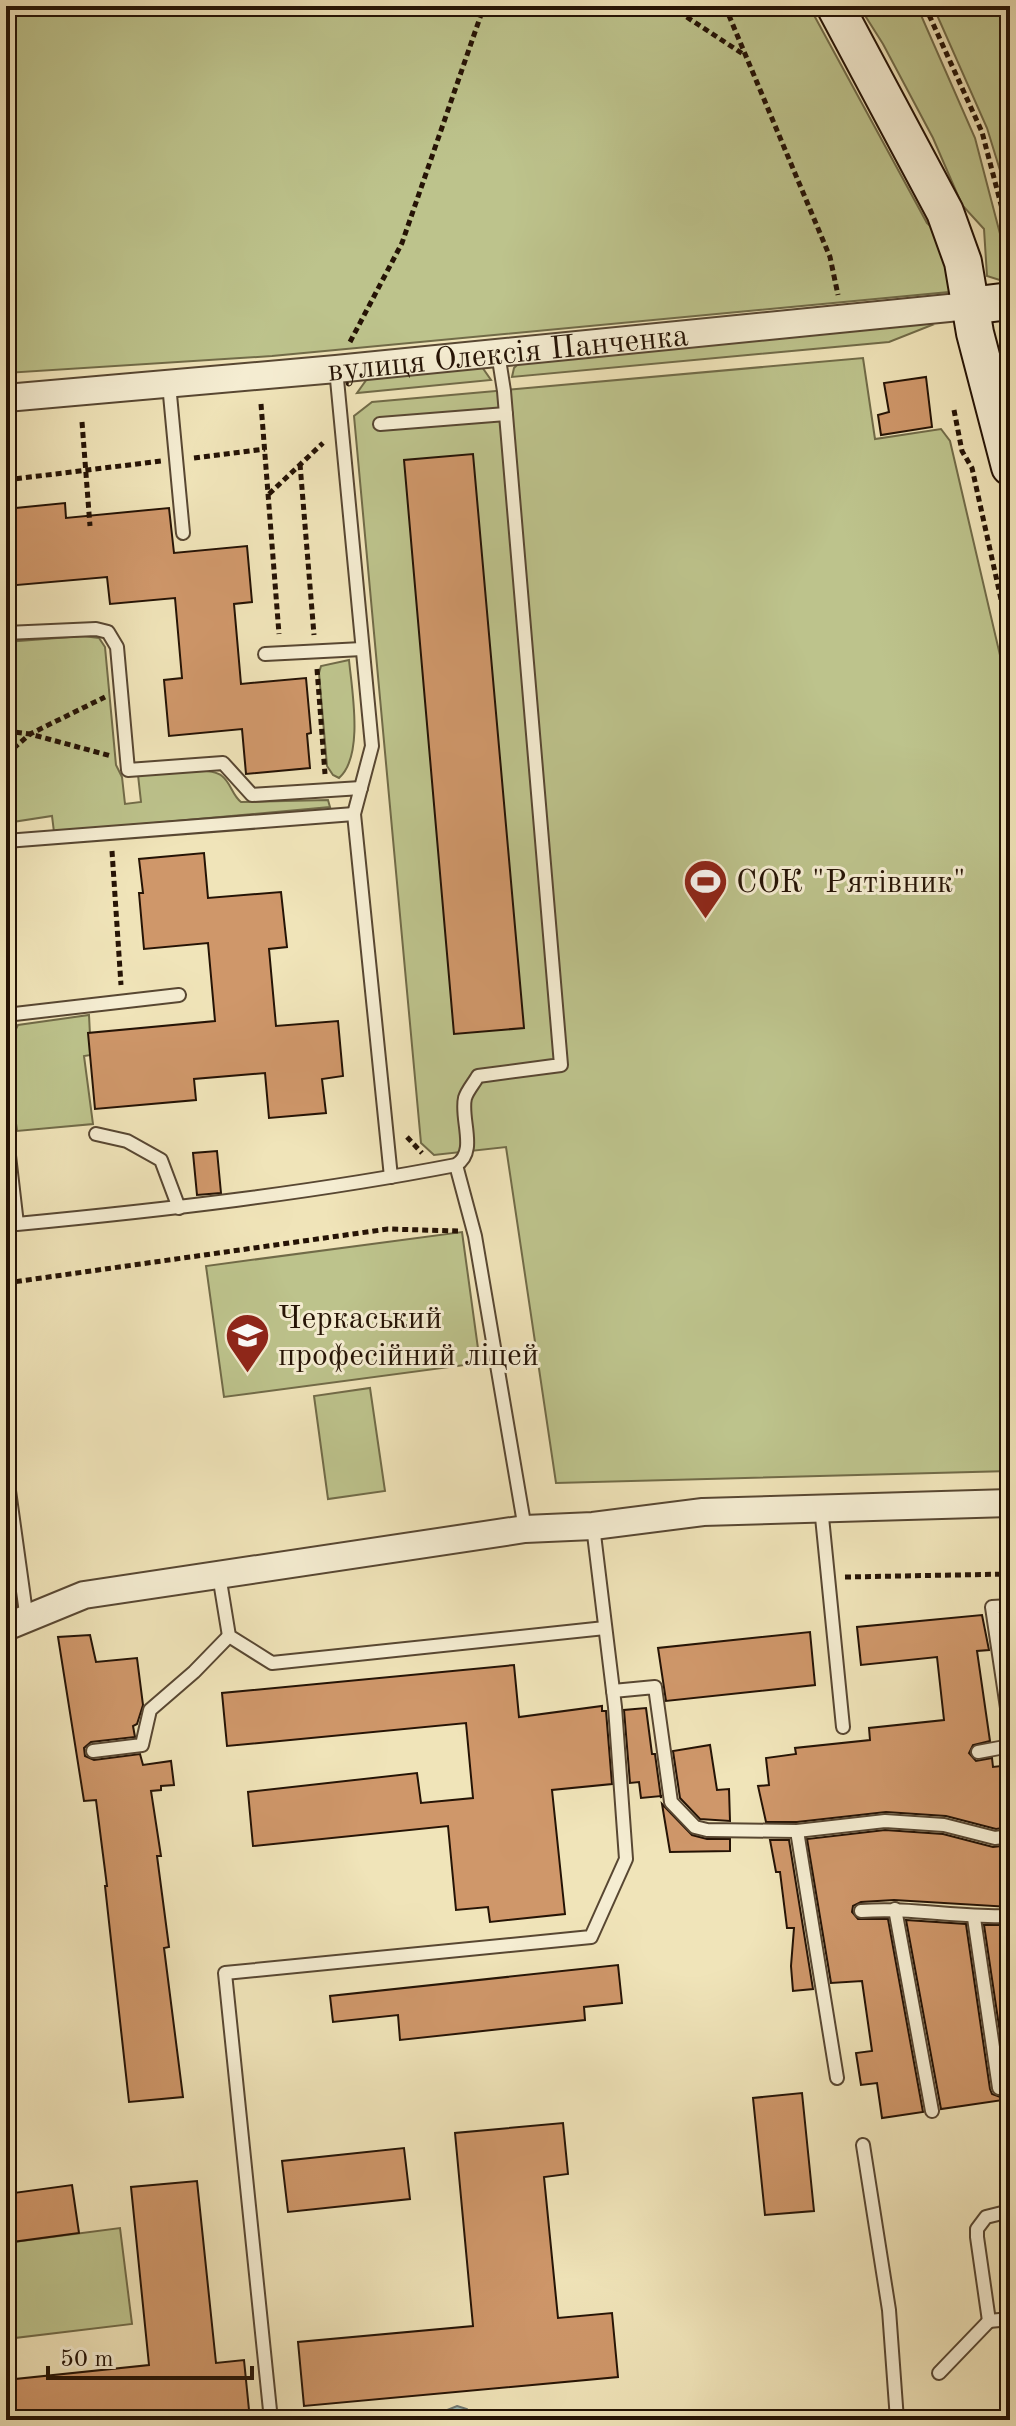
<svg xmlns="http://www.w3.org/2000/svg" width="1016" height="2426" viewBox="0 0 1016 2426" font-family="'Old Standard TT',serif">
<rect width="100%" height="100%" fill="#f0e4b9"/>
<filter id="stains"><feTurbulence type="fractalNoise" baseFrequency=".0025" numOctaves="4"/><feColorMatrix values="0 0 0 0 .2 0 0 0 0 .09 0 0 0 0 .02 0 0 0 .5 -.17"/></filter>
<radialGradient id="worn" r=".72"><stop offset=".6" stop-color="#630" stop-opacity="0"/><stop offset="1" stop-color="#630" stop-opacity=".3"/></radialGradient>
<g fill="#bdc38c" stroke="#716b48" stroke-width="2">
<polygon points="6,6 809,6 927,223 935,230 952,280 949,292 272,356 6,373"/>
<polygon points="859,6 917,6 975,138 1010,272 1009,283 987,276 984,229 962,205 933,138 883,44"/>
<polygon points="933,6 1010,6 1010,203 987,128"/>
<polygon points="919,320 932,325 889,342 512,377 514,368 522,360"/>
<polygon points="863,358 875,439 941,429 950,441 1010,698 1010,1471 556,1483 506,1147 434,1155 421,1143 354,416 372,402"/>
<polygon points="482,367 491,380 357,393 367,379"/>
<path d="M 83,636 L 99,638 L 105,647 L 116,765 L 122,777 L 125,804 L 141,802 L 138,775 C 157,774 209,765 222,776 C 231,783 232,795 241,802 L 328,800 L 330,807 L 54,832 L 52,816 L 6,823 L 6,642 Z"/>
<path d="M 349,660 C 352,691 364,756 339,778 L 333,775 L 327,766 L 319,673 L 321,666 Z"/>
<path d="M 89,1015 L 91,1055 L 84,1056 L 93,1124 L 17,1131 C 13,1097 0,1055 18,1025 Z"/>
<polygon points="462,1232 480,1363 224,1397 206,1266"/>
<polygon points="370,1388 385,1491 328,1499 314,1396"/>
<polygon points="120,2228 132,2324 6,2339 6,2243"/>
</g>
<polygon fill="#9ebcba" stroke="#6e7872" stroke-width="2" points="457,2406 467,2409 474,2420 441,2420 447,2410"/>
<g fill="#cf976a" stroke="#251305" stroke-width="2">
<polygon points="926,377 932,427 881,435 878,415 889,412 884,383"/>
<polygon points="473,454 524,1028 454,1034 404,460"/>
<polygon points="65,503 66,518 169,508 174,553 247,546 252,602 234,604 241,684 306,678 311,733 307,734 310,768 246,774 242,729 169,736 164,680 182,678 175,598 110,604 107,577 6,586 6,509"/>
<polygon points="204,853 208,898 281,892 287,947 269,949 276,1026 338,1021 343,1076 322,1079 326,1113 269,1118 265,1073 194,1079 196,1100 95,1109 88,1033 215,1021 208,943 144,949 139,893 143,893 139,859"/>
<polygon points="217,1151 221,1193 197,1195 193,1153"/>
<polygon points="982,1615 989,1650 977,1651 990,1741 973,1745 969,1753 976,1761 992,1758 993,1767 1010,1765 1010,1827 996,1829 946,1816 886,1812 797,1822 766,1822 758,1786 769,1785 766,1758 796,1754 795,1748 870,1740 869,1728 944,1720 937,1657 861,1665 857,1627"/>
<polygon points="1010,1617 1010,1648 1007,1648 1003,1618"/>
<polygon points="810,1632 815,1685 666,1701 658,1648"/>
<polygon points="90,1635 96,1662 137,1658 143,1705 137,1724 133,1726 135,1737 91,1742 84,1748 85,1756 94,1760 140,1754 143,1765 171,1761 174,1785 161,1786 161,1790 151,1791 161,1856 157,1856 169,1947 164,1948 183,2097 129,2102 105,1886 107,1886 96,1800 84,1801 58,1637"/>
<polygon points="514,1665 519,1717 602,1706 602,1711 606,1711 612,1784 552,1790 565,1914 490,1922 488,1907 456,1910 448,1826 253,1846 248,1792 417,1773 421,1803 473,1798 466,1723 227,1746 222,1693"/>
<polygon points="646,1708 652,1754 655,1754 661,1798 661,1796 641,1798 639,1782 630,1783 624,1710"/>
<polygon points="710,1745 717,1790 729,1789 730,1821 700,1819 680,1798 673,1751"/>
<polygon points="662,1804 692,1835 707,1839 730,1839 730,1851 670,1852"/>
<polygon points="885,1830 943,1834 993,1847 1010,1845 1010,1907 894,1900 861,1902 853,1906 852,1912 858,1919 888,1919 923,2112 882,2118 877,2083 861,2085 856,2053 872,2051 862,1981 831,1983 807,1839"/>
<polygon points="770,1840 789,1840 813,1989 793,1991 791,1966 794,1928 787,1928 780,1872 776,1872"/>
<polygon points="906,1920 966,1924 990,2089 992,2094 1000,2097 1005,2094 1008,2087 984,1925 1010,1925 1010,2099 941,2109"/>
<polygon points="618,1965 622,2003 584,2007 585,2020 400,2040 398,2015 333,2022 330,1996"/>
<polygon points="802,2093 814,2211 765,2215 753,2098"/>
<polygon points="563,2123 568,2174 544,2177 558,2318 612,2313 618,2377 304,2406 298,2342 473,2326 455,2133"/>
<polygon points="404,2148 410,2199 288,2212 282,2161"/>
<polygon points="197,2181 216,2363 244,2360 250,2420 6,2420 6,2380 149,2365 131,2187"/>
<polygon points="72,2185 79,2233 12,2242 6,2194"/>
</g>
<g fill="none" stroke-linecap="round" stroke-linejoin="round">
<defs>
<g id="lane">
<polyline points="336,369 372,746 354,814 391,1177"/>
<polyline points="169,384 183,533"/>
<polyline points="380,424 506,414"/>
<polyline points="6,633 96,629 108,632 117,647 128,770 223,763 252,795 361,788"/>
<polyline points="265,654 362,649"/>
<polyline points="6,841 354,814"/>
<polyline points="6,1015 179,995"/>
<path d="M 6,1130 L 17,1224 C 164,1210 311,1193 456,1165 C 478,1152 460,1119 465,1098 C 467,1091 474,1083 478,1076 L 561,1065 L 504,391 L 498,353"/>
<polyline points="96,1134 127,1141 161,1160 179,1208"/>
<polyline points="456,1165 475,1236 525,1529"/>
<polyline points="6,1469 27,1620"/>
<polyline points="821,1507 843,1727"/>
<polyline points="219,1575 229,1636 272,1663 605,1628"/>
<polyline points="1010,1606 992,1607 1010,1728"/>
<polyline points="613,1691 655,1687 671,1802 695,1827 707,1830 797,1831 885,1821 944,1825 995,1838 1010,1836"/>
<polyline points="93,1751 142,1745 150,1710 194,1672 229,1636"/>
<polyline points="978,1752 1010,1746"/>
<polyline points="797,1831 837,2078"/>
<polyline points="895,1909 932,2111"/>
<path d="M 861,1911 C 911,1907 960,1918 1010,1916"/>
<polyline points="974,1918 999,2088"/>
<polyline points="863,2145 889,2310 897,2420"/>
<polyline points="1010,2211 986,2217 977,2229 977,2237 989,2321 1010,2319"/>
<polyline points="939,2373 989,2321"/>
<polyline points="271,2420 225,1973 591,1937 626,1859 615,1707 593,1526"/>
</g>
<g id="street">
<path id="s1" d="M 6,398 L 336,369 L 969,306"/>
<polyline points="6,1627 84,1595 525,1529 593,1526 703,1512 1010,1503"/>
</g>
<g id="secondary">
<polyline points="835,6 945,212 963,262 975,333 1010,467"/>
<polyline points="969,306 1010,301"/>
</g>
</defs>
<use href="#lane" stroke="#584732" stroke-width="16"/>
<use href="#street" stroke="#584732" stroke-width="30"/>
<use href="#secondary" stroke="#251305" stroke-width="40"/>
<g stroke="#251305" stroke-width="5" stroke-dasharray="6 4" stroke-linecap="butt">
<polyline points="670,6 746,56"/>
<polyline points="725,6 830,257 838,295"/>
<polyline points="925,6 982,132 1010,239"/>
<polyline points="350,342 402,243 484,6"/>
<polyline points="261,404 279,634"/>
<polyline points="954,410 962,451 972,468 1010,640"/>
<polyline points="82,422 90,526"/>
<polyline points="194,458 265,449"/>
<polyline points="300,464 314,635"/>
<polyline points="6,480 161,461"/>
<polyline points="269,494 323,443"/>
<polyline points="317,669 325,774"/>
<polyline points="6,731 30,734 111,756"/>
<polyline points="6,755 30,734 105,697"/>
<polyline points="112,851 121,985"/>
<polyline points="407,1137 422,1153"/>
<polyline points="6,1283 388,1229 458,1231"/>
<polyline points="845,1577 1010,1574"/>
</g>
<use href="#lane" stroke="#f5edd2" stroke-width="12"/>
<use href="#street" stroke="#f5edd2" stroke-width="26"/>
<use href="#secondary" stroke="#f5edd2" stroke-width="36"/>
</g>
<defs>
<symbol id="stadium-pin" viewBox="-11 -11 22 30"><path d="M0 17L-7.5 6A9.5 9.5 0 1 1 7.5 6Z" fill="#8f2418" stroke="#f5edd2"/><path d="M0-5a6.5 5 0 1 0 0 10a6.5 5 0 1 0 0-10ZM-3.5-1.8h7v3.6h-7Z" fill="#fff"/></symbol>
<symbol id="university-pin" viewBox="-11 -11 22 30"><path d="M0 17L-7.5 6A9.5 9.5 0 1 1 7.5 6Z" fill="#8f2418" stroke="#f5edd2"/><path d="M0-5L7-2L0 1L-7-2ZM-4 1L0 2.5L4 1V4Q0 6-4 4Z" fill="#fff"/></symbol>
</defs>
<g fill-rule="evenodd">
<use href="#stadium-pin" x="680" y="856" width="51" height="69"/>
<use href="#university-pin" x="222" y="1310" width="51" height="69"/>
</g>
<g text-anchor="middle" stroke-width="6" stroke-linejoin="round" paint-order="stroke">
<g font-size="32" fill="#251305" stroke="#f5edd2">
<text dy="11" stroke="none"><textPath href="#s1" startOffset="504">вулиця Олексія Панченка</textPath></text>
</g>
<g font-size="32" fill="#251305" stroke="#f5edd2" text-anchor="start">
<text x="736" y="892">СОК "Рятівник"</text>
<text x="278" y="1328">Черкаський<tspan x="278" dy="37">професійний ліцей</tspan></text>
</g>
</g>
<rect width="1016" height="2426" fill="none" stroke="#f0e4b9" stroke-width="32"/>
<rect x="8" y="8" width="1000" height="2410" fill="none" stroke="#251305" stroke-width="4"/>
<rect x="16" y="16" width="984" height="2394" fill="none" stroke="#251305" stroke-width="2"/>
<path d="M48 2366v12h204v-12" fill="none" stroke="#251305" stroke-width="4"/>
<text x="60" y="2366" font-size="24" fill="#251305" stroke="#f5edd2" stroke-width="6" paint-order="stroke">50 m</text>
<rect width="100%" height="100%" filter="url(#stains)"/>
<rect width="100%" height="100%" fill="url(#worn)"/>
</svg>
